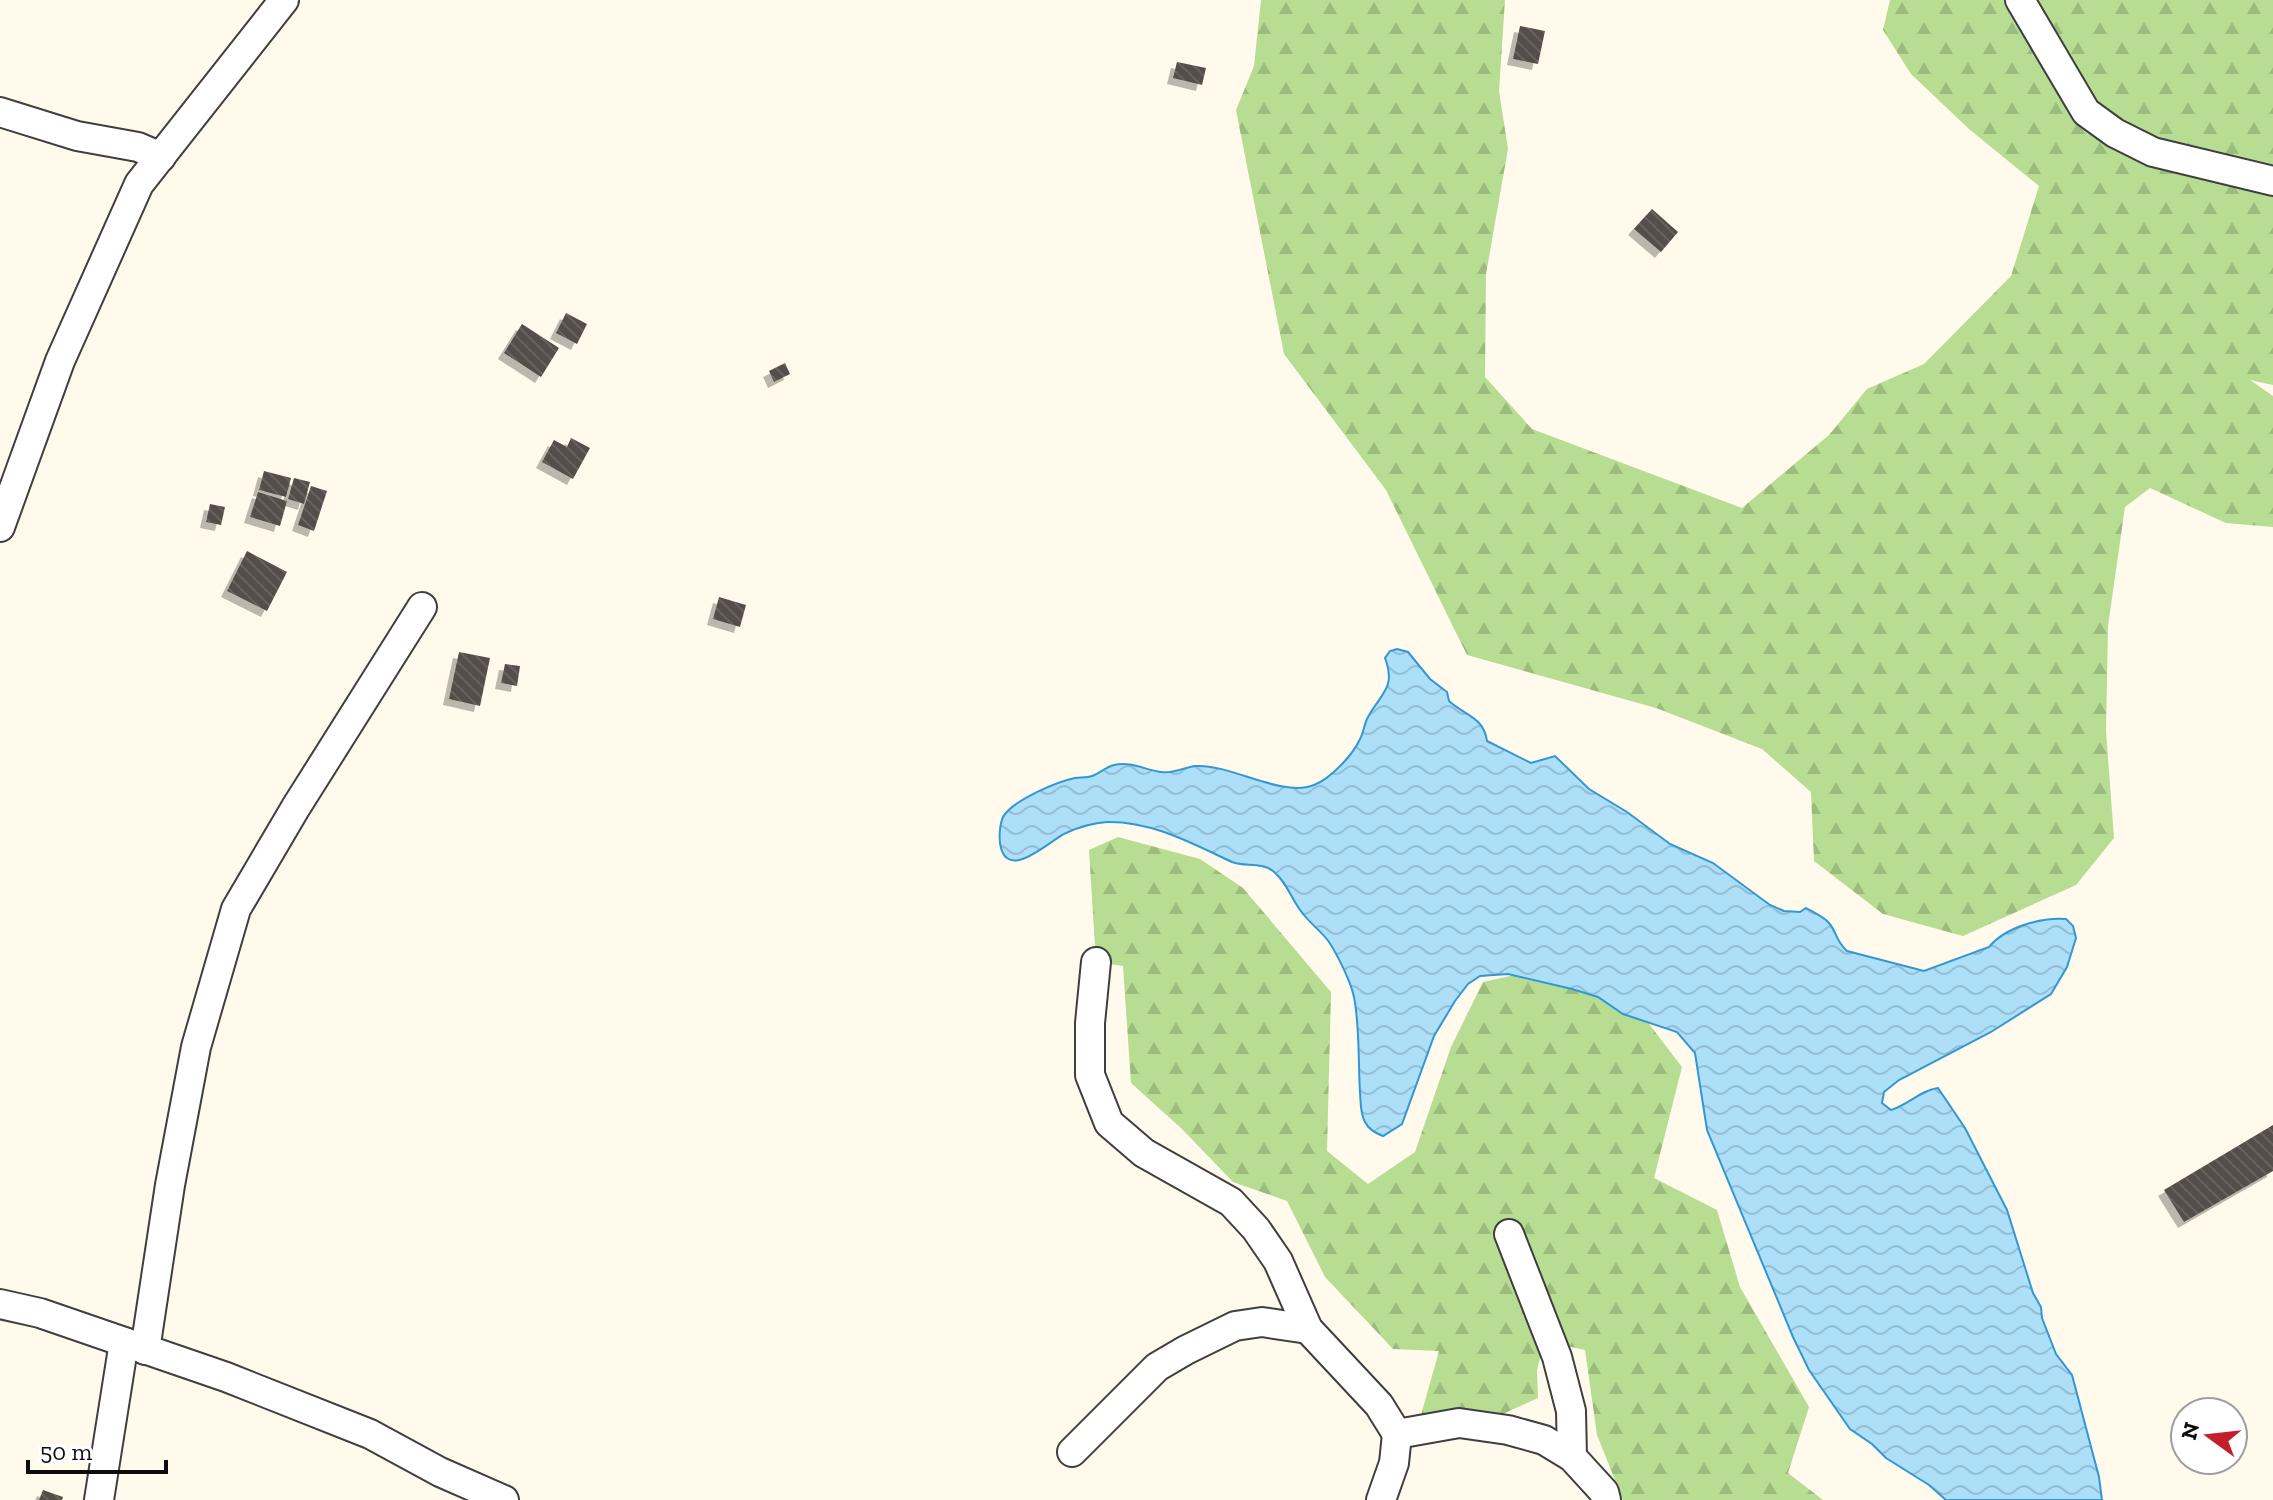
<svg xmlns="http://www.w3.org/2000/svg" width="2273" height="1500" viewBox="0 0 2273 1500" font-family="'Zilla Slab',serif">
<defs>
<pattern id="forest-firs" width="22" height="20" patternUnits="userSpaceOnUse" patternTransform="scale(2)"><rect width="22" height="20" fill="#b6dd92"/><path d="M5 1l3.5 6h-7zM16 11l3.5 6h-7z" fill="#9bbc7d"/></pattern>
<pattern id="water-waves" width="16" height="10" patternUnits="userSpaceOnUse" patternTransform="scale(2)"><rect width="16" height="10" fill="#addff9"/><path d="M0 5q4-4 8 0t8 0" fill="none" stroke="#94bed4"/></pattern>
<pattern id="building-back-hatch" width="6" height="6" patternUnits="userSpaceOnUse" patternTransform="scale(2)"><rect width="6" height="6" fill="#554d48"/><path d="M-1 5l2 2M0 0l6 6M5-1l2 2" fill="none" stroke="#68625e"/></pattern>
<filter id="shadow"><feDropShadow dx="-6" dy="6" stdDeviation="0" flood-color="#0004"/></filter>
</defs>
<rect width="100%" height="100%" fill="#fffaeb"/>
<g fill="url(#forest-firs)">
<polygon points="1261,0 1505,0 1499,91 1508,149 1486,274 1485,377 1532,429 1742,508 1829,435 1867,389 1924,364 2011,276 2039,186 1969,129 1911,74 1883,30 1890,0 2273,0 2273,385 2250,380 2273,396 2273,527 2226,523 2150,488 2125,507 2108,626 2106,731 2114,838 2076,885 1963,936 1883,914 1814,861 1811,792 1762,749 1656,708 1467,655 1386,490 1284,354 1236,110 1254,66"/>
<polygon points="1118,837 1200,859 1243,888 1331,992 1327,1151 1368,1184 1415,1152 1451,1047 1483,982 1556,966 1633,1003 1682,1067 1654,1178 1717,1210 1740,1287 1809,1407 1788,1473 1823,1500 1623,1500 1597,1435 1585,1350 1544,1341 1537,1370 1538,1398 1498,1416 1421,1415 1439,1351 1393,1349 1325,1277 1287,1201 1233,1182 1182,1129 1131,1083 1123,966 1096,962 1089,850"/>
</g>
<path fill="url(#water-waves)" stroke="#3198d4" stroke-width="2" d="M 1397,649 L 1408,652 L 1430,679 L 1447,692 L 1449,701 C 1464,715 1484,717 1487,741 L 1531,763 L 1555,756 L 1589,789 L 1627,812 L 1670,844 L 1713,863 L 1770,905 L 1784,911 L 1800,912 L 1806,908 C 1813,912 1824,917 1829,923 C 1837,932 1835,940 1847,951 L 1924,971 L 1989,947 C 2005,927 2042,917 2066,919 L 2073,926 L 2076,938 L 2067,967 L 2051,994 L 1991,1032 L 1899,1080 L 1884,1092 L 1882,1103 L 1891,1110 C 1908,1105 1921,1090 1938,1088 L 1965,1128 L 2007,1210 L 2033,1293 L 2041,1307 L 2042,1318 L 2056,1354 L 2072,1375 L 2099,1477 L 2102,1500 L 1946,1500 L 1929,1485 L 1886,1458 L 1872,1444 L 1850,1429 L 1809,1370 L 1793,1337 L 1707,1130 L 1695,1053 L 1677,1032 L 1623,1014 L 1598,997 L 1572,989 L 1508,974 L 1480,976 L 1468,984 L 1455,1001 L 1434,1036 L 1402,1124 L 1383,1136 C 1376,1133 1369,1130 1365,1122 C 1360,1113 1361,1103 1360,1093 C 1358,1061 1360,1028 1354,997 C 1351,982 1337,954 1329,942 C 1322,932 1312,925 1304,915 C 1292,902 1288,883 1273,871 C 1261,862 1245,867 1232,862 C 1193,844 1152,821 1107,822 C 1093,823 1079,827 1066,833 C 1051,839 1006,885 1000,843 C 999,834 1000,820 1005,814 C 1017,799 1056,782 1075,778 C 1080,777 1087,778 1092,776 C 1100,773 1106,767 1114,765 C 1131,761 1145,770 1161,772 C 1174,774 1184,767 1196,766 C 1231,764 1282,798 1314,785 C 1330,779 1353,755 1360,739 C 1364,732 1364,724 1368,717 C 1382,692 1396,688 1385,658 L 1390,651 Z"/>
<g fill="url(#building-back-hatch)" filter="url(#shadow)">
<polygon points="1520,26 1545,31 1538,64 1513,59"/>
<polygon points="1177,62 1206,68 1202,85 1173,78"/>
<polygon points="1652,209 1678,232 1661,252 1634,229"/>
<polygon points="566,313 587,324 577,344 556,333"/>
<polygon points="522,324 559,348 541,377 504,353"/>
<polygon points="785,363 790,374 774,382 769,371"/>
<polygon points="571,438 590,448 573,479 542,462 554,440 567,447"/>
<polygon points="264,471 291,478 286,497 259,490"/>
<polygon points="294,478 310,482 304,504 288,499"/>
<polygon points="311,486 327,491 314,531 298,525"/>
<polygon points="258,492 287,501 280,526 250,517"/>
<polygon points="210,504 225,507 221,525 206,522"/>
<polygon points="247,551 287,572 267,611 227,591"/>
<polygon points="719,597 746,605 740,627 713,619"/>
<polygon points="459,652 490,658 480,706 449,699"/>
<polygon points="505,664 520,666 517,686 501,683"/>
<polygon points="2273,1125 2273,1171 2184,1222 2164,1190"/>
<polygon points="43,1490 63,1497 62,1500 39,1500"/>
</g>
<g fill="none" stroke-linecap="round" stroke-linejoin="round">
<defs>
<g id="minor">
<polyline points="2020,0 2086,112 2115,133 2153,152 2273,181"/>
<polyline points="0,112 77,136 138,147 161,157"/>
<polyline points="0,527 60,361 139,184 284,0"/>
<polyline points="1096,962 1090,1023 1090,1075 1109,1123 1144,1153 1231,1202 1256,1229 1278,1261 1308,1329 1379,1405 1397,1434 1459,1423 1508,1430 1544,1440 1572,1457 1604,1492 1606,1500"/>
<polyline points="1509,1234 1557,1357 1571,1411 1572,1457"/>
<polyline points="0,1304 40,1313 226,1377 370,1434 440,1472 504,1500"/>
<polyline points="145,1350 170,1185 196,1047 236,909 296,807 422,607"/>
<polyline points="1072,1452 1157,1367 1186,1350 1235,1326 1262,1322 1308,1329"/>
<polyline points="99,1500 124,1342"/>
<polyline points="1381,1500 1394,1463 1397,1434"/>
</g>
</defs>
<use href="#minor" stroke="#3f3f3f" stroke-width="32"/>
<use href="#minor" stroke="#fff" stroke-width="28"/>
</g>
<g transform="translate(2209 1436) rotate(285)"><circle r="38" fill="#ffffff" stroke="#9e9e9e" stroke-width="2"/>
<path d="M0-6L14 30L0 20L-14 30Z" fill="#c31e2b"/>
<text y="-12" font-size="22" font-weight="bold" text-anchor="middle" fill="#0c0c0c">N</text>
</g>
<path d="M28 1460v12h138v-12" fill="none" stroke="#0c0c0c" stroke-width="4"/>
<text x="40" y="1460" font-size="24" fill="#0c0c0c" stroke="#ffffff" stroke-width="6" paint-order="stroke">50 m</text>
</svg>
